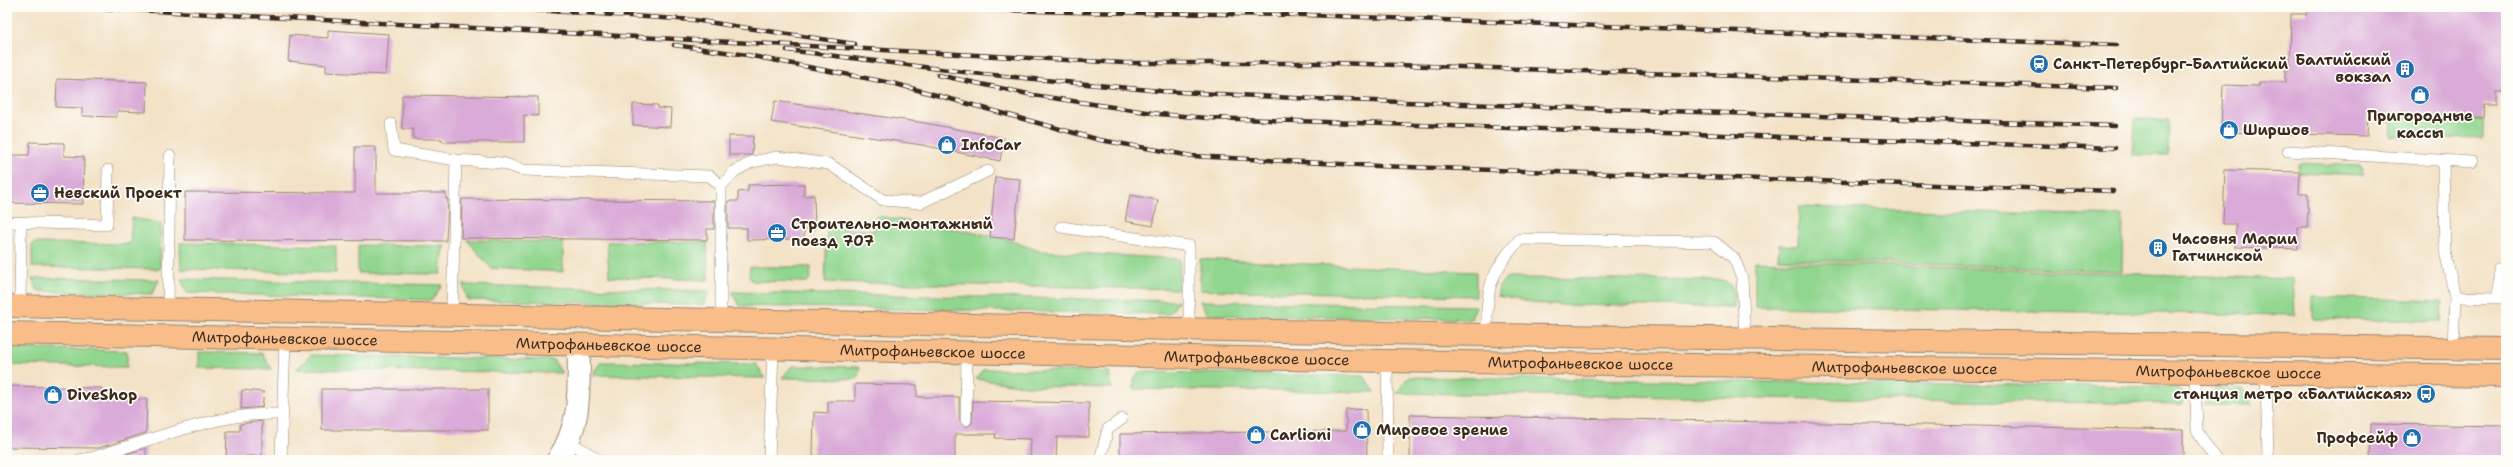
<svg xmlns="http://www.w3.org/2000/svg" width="2513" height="467" viewBox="0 0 2513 467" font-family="'Shantell Sans',sans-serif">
<rect width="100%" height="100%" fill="#fdfcf7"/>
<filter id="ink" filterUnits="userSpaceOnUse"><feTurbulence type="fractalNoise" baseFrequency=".025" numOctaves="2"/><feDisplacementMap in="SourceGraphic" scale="8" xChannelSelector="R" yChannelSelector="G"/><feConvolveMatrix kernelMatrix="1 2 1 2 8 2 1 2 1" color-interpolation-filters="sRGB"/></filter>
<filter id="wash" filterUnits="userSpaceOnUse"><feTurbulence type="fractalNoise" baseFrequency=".012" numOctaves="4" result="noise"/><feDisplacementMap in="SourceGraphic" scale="16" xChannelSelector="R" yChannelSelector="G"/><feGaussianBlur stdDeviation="0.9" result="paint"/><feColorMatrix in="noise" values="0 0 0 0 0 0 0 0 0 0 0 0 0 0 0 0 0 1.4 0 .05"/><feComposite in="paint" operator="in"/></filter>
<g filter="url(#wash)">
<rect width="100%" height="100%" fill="#f3e2c6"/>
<g fill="#91d68e" stroke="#668056">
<polygon points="2391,116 2483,119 2483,139 2390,137"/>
<polygon points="2135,119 2169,120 2168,155 2133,155"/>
<polygon points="2299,163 2361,166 2362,175 2300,172"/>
<polygon points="1799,207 2123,216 2122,271 1778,259 1779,245 1798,246"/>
<polygon points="877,216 982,234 1012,241 1039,251 1180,259 1179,289 825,282 827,227 874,231"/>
<polygon points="132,218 161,223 160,269 32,267 32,246 34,243 130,244"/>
<polygon points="467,240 563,242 563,272 491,268"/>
<polygon points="607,242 707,242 708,280 609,277"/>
<polygon points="180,243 336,246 336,273 181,269"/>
<polygon points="358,245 446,246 443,253 441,274 358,273"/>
<polygon points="1200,259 1476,272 1476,296 1200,290"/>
<polygon points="1755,261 2293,279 2295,315 1755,307"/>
<polygon points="750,267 811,267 810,279 807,282 752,281 749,277"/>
<polygon points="32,278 159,280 152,294 38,291"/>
<path d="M 1506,278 L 1723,280 C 1735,286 1735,296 1734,307 L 1548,305 L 1497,296 L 1499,286 Z"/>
<polygon points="181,279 442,285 432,300 187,293"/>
<polygon points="463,285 709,291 704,305 468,300"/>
<polygon points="732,292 1179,301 1169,314 740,306"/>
<polygon points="2313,297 2442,301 2441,321 2313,319"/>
<polygon points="1200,301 1476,306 1471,319 1207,315"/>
<polygon points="7,348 127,351 127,367 7,365"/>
<polygon points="199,352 262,353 272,369 199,368"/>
<polygon points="311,355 553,360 562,373 297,369"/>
<polygon points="601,362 756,364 765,378 592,375"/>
<polygon points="792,366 860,367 857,379 782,378"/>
<polygon points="984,369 1109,372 1112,388 1026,386 976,379"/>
<polygon points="1139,372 1364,376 1375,392 1134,389 1134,379"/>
<polygon points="1408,377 2176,387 2184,394 2183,404 1397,393"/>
<polygon points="2214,388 2243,388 2252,405 2205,405"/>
</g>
<g id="blocks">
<g fill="#daaad8">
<polygon points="2307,7 2506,7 2506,92 2497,92 2497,104 2484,104 2483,118 2368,115 2367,136 2221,132 2223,85 2259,86 2259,82 2285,82 2285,70 2290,70 2291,14 2307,14"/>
<polygon points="328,30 389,34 386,75 326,72 326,65 288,61 290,35 328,38"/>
<polygon points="57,79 147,82 146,112 117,111 117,117 82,116 82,108 56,107"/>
<polygon points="402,95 538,97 538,116 524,115 524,142 443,142 442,139 413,139 413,129 402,129"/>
<polygon points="775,101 925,123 1004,138 1000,161 922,145 771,122"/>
<polygon points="633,104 658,105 658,108 671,109 670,127 633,125"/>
<polygon points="729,136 753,136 752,155 729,155"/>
<polygon points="30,142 64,143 64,156 84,157 83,204 7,203 7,155 29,155"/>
<polygon points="355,147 376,147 376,193 446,193 446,199 448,199 446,241 185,240 185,192 355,193"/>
<polygon points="2225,170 2300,172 2299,194 2308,194 2308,211 2307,227 2298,227 2298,249 2235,247 2236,224 2223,224"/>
<polygon points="995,177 1020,179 1014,239 990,237"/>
<polygon points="804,184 804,196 814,195 815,229 804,229 804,239 747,240 747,228 728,228 728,201 738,201 738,192 748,191 748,185"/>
<polygon points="1130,195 1158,200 1153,226 1125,221"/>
<polygon points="462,199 714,201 714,229 707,229 707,240 461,238"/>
<polygon points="855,384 917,385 917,397 959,397 959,420 966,427 972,423 973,401 1089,403 1089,437 1057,437 1056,460 1030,460 1031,439 995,438 996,434 955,434 955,460 828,460 828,457 813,456 814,412 828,413 828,401 855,401"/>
<polygon points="7,386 101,388 102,394 114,394 114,399 147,399 146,433 99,448 7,447"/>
<rect x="322" y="389" width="166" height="41"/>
<polygon points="242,390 264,392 262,407 241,409"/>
<polygon points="1366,409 1367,460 1120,460 1120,434 1346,431 1346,410"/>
<polygon points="1410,415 2183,430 2183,460 1410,460"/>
<polygon points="262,421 262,456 246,456 246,460 226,460 227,431 240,431 240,424"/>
<polygon points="2371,424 2506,426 2506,460 2370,460"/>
<polygon points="146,448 146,460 110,460 110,459"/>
</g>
</g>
</g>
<g filter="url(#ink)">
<use href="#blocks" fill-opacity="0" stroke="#978672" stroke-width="1"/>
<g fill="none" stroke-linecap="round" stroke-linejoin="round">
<defs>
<g id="service">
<polyline points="391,124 394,150 456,160 502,163 523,170 710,176 721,186"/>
<polyline points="2288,151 2472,162"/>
<polyline points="2443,160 2445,251 2455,297 2453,348"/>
<polyline points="7,222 107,225 108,170"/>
<polyline points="1061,227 1189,246 1189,329"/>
<polyline points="2455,297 2499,298 2499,269"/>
<polyline points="20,307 21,222"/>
<polyline points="168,309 170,156"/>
<polyline points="452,315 456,160"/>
<polyline points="721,321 721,186 735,171 752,162 777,157 829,164 883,200 920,203 988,171"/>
<path d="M 1487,335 C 1486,289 1489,274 1520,239 L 1714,242 L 1734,258 L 1742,278 L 1745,339"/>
<polyline points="1387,361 1388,460"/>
<polyline points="2195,372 2197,431 2216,460"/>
<polyline points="2266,374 2268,460"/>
<polyline points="966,420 967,353"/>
<polyline points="570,442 599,460"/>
<path d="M 79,460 L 91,458 C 153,440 216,412 282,414"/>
<polyline points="281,460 285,339"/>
<polyline points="769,460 773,349"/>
<polyline points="1100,460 1108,429 1122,419"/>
</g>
<path id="minor" d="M 558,460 C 583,421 578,389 579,345"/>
<g id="primary">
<polyline points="7,306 1487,335 2506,349"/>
<path id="s1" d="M 7,333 L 1387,361 L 2506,376"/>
</g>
</defs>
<use href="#service" stroke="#978672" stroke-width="12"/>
<use href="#minor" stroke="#978672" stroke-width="24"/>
<use href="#primary" stroke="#978672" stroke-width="24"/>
<use href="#service" stroke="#fff" stroke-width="11"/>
<use href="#minor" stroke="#fff" stroke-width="22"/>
<use href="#primary" stroke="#f8bd89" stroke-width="22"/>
<defs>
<g id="rail">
<polyline points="81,7 1124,63 1334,63 2116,88"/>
<polyline points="488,7 694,20 855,44"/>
<polyline points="911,7 1071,12 1306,15 2116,45"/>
<polyline points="674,45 747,55 896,84 1100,140 1192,156 1378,166 2113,191"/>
<polyline points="787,50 972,73 1160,91 1314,99 2115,126"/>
<polyline points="938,75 1033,95 1159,114 1207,118 2115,148"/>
</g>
</defs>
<use href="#rail" stroke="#3b2a1e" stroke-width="4.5"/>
<use href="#rail" stroke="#fdfcf7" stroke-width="3" stroke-dasharray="9" stroke-linecap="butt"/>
</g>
</g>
<defs>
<symbol id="station-disc" viewBox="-11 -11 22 22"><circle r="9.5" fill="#1f6fb2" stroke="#fdfcf7"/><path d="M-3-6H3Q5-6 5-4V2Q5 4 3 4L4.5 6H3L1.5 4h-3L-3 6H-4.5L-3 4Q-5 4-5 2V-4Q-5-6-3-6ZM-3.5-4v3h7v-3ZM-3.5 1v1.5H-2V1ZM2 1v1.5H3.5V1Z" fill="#fff"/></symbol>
<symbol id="building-disc" viewBox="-11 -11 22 22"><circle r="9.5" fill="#1f6fb2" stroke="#fdfcf7"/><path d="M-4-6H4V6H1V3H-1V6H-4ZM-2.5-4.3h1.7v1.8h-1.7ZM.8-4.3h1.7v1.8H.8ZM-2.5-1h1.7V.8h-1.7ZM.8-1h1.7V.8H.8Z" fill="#fff"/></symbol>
<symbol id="shop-disc" viewBox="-11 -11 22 22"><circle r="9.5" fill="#1f6fb2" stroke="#fdfcf7"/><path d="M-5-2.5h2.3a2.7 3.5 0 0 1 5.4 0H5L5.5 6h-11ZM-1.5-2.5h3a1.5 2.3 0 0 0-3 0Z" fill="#fff"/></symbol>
<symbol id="office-disc" viewBox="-11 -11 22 22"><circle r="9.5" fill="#1f6fb2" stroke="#fdfcf7"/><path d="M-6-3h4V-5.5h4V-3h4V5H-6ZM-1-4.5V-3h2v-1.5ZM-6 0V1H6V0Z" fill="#fff"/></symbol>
<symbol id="bus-disc" viewBox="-11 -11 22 22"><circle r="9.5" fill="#1f6fb2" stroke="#fdfcf7"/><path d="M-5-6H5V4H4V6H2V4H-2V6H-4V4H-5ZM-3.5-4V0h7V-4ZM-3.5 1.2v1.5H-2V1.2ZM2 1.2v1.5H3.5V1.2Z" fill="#fff"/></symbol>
</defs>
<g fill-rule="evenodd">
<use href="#station-disc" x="2028" y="53" width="22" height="22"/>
<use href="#building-disc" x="2394" y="58" width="22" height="22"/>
<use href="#shop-disc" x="2409" y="84" width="22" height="22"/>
<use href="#shop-disc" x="2218" y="119" width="22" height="22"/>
<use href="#shop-disc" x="936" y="134" width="22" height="22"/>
<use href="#office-disc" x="29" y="182" width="22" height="22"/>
<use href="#office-disc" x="766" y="222" width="22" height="22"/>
<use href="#building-disc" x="2147" y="237" width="22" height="22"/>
<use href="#bus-disc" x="2415" y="383" width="22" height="22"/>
<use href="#shop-disc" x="42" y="384" width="22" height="22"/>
<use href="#shop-disc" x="1351" y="419" width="22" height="22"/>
<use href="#shop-disc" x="1245" y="424" width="22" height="22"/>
<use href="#shop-disc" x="2401" y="427" width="22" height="22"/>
</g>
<g text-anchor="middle" stroke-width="3.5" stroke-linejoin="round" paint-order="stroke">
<g font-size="15" font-weight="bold" fill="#3b2a1e" stroke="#fdfcf7" text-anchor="start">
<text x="2391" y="65" text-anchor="end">Балтийский<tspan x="2391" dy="17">вокзал</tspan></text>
<text x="2053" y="69">Санкт-Петербург-Балтийский</text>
<text x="2420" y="121" text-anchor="middle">Пригородные<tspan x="2420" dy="17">кассы</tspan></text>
<text x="2243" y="135">Ширшов</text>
<text x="961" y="150">InfoCar</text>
<text x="54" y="198">Невский Проект</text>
<text x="791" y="229">Строительно-монтажный<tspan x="791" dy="17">поезд 707</tspan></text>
<text x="2172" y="244">Часовня Марии<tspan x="2172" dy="17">Гатчинской</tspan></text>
<text x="2412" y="399" text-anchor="end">станция метро «Балтийская»</text>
<text x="67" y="400">DiveShop</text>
<text x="1376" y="435">Мировое зрение</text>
<text x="1270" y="440">Carlioni</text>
<text x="2398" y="443" text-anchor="end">Профсейф</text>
</g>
<g font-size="15" fill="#3b2a1e" stroke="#fdfcf7">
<text dy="5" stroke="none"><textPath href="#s1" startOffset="278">Митрофаньевское шоссе</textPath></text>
<text dy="5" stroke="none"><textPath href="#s1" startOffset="602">Митрофаньевское шоссе</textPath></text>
<text dy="5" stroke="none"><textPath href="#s1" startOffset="926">Митрофаньевское шоссе</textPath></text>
<text dy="5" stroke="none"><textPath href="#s1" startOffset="1250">Митрофаньевское шоссе</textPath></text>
<text dy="5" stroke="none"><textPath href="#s1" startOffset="1574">Митрофаньевское шоссе</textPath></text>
<text dy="5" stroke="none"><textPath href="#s1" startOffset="1898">Митрофаньевское шоссе</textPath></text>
<text dy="5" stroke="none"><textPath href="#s1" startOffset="2222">Митрофаньевское шоссе</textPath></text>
</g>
</g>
<rect width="2513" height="467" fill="none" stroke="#fdfcf7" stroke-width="24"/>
</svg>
